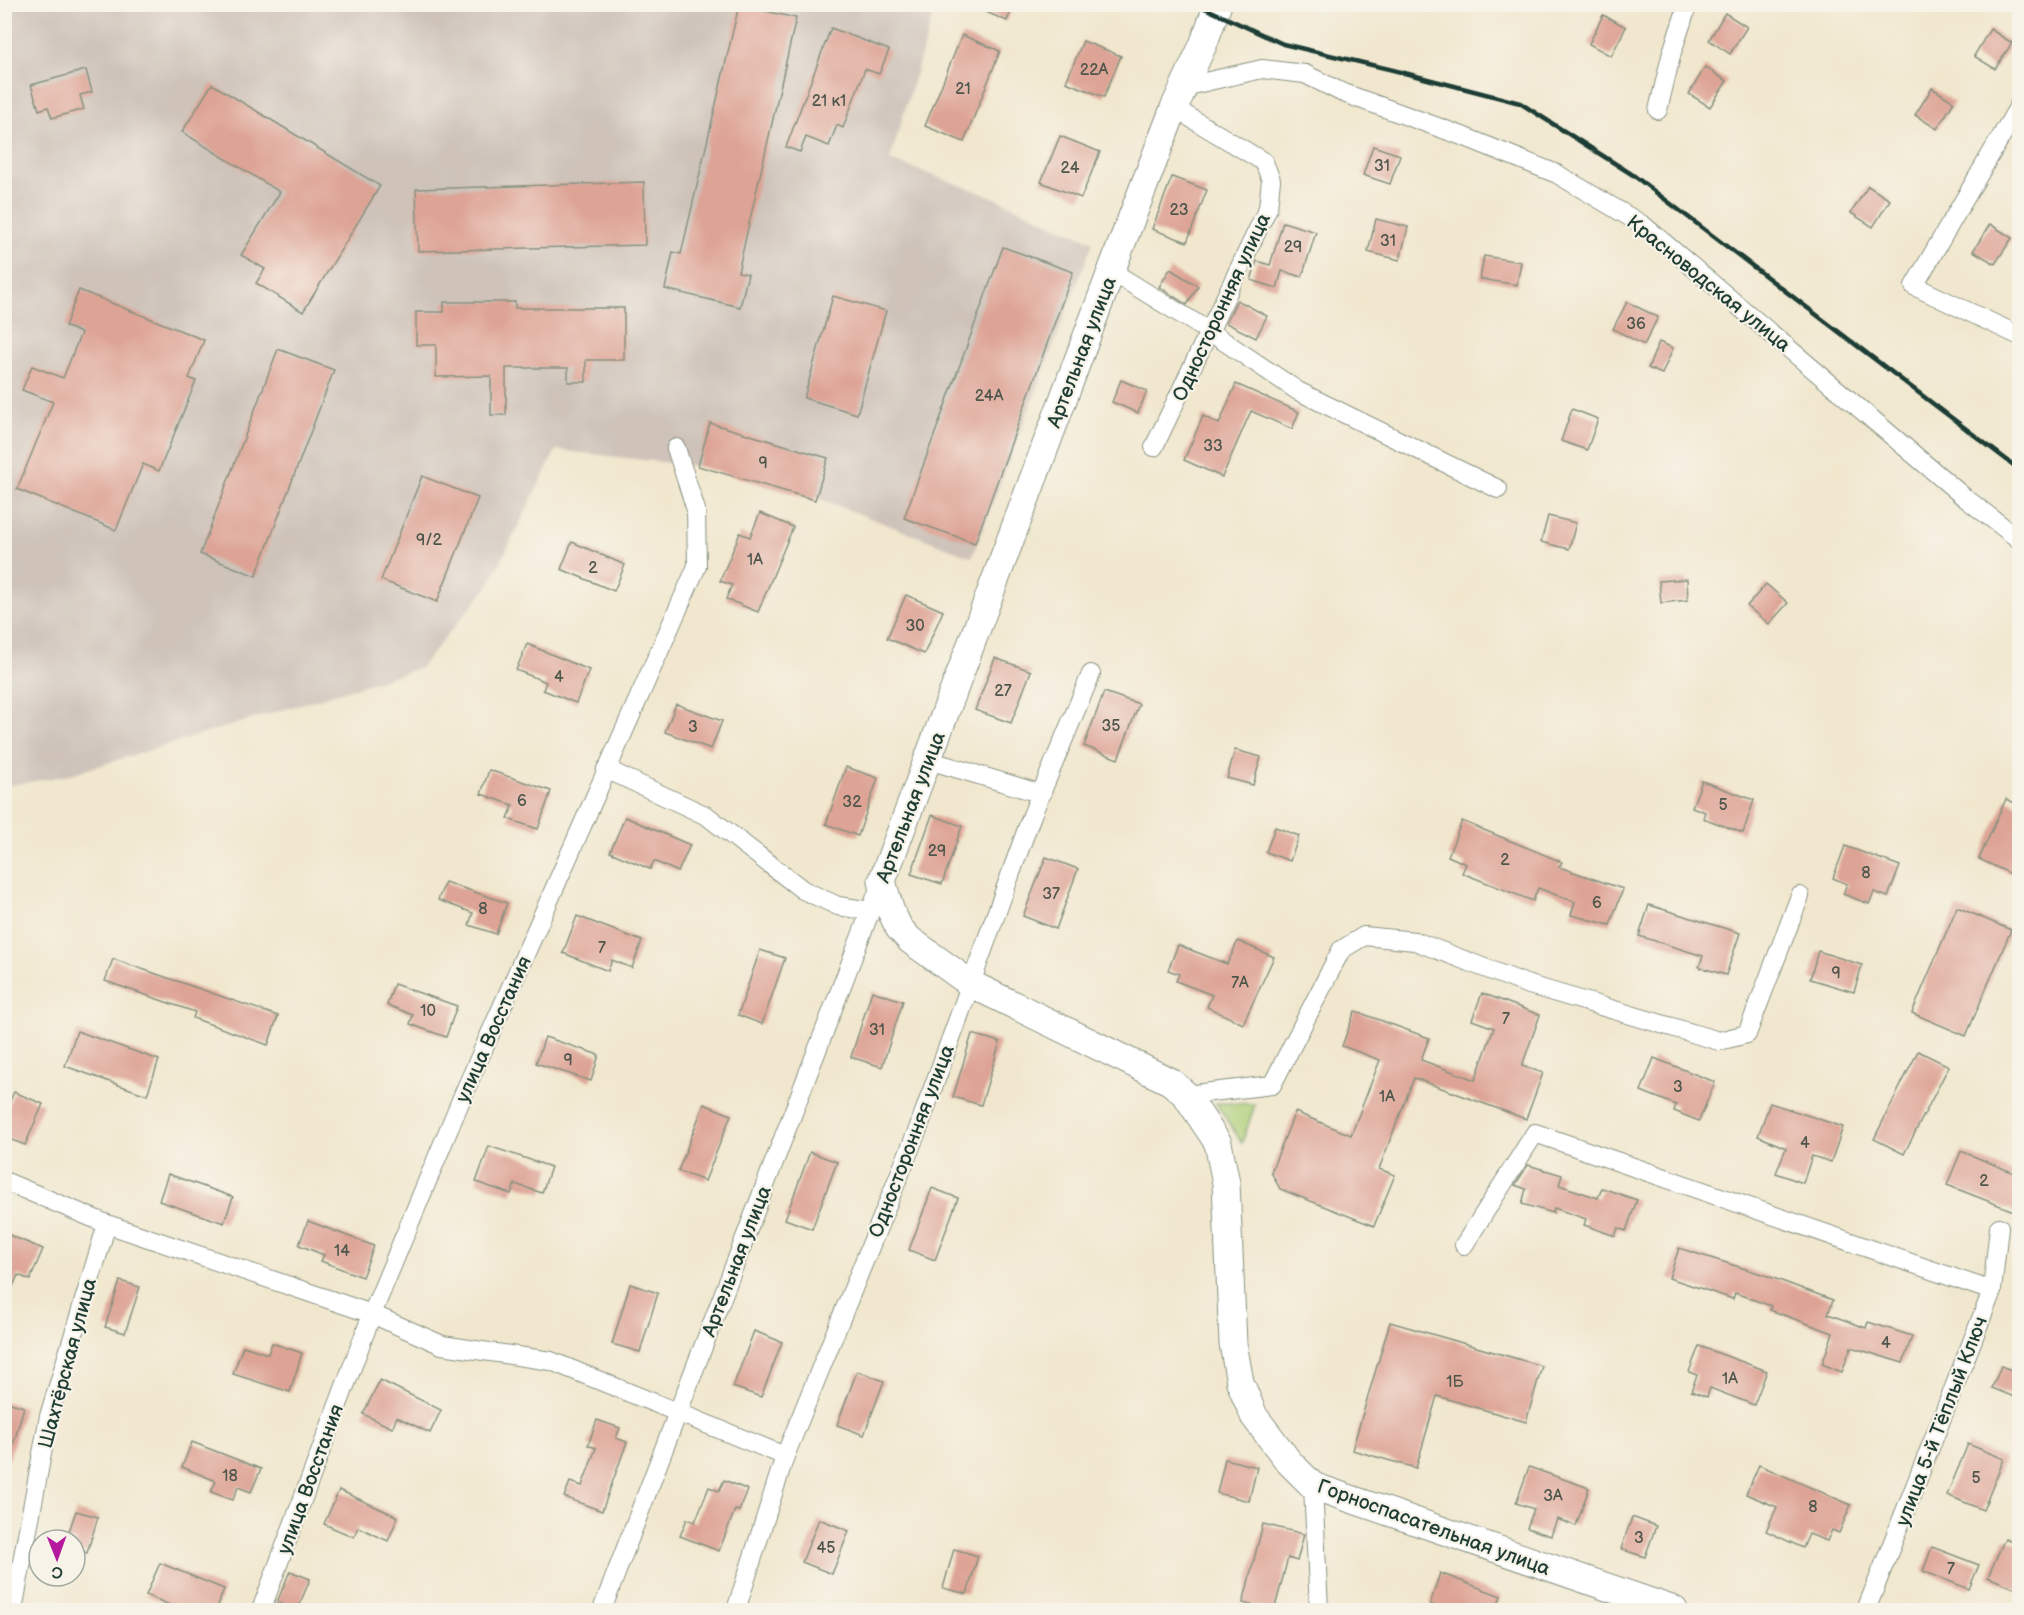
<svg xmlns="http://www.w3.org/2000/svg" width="2024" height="1615" viewBox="0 0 2024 1615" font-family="'Balsamiq Sans',sans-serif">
<rect width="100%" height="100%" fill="#f7f3e8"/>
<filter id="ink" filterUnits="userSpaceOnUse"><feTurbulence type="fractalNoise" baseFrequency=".0167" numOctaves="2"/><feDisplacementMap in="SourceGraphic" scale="12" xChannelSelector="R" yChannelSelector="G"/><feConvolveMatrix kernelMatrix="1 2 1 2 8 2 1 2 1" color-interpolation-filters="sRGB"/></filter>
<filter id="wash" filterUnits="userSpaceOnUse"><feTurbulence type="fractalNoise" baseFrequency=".008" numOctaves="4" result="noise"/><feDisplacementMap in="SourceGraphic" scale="24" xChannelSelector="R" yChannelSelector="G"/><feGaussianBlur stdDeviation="1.35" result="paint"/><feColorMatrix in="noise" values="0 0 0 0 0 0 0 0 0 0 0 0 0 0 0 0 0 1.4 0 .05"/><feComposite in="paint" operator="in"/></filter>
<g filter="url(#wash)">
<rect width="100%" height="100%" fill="#f1e7ce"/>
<polygon fill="#cec2b9" points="5,5 936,5 890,160 990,196 1093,242 972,557 749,472 556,450 489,585 420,668 65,776 5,786"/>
<polygon fill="#adcf78" stroke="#668656" stroke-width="1.5" points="1216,1103 1255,1104 1242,1143"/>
<g id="blocks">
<g fill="#dda394">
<polygon points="967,4 1014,4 1007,21"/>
<polygon points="739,5 796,18 738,272 748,274 740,307 665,289 673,252 681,254"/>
<polygon points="1725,13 1747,27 1730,54 1709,40"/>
<polygon points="1603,15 1626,27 1611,56 1589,44"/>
<polygon points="831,28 889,50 879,74 865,69 843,128 837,125 829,146 806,137 800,152 786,147"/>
<polygon points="1990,29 2012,43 1995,69 1974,56"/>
<polygon points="962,35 1000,51 964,142 925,126"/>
<polygon points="1083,41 1121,56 1104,97 1066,82"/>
<polygon points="1705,67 1727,81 1710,107 1689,94"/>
<polygon points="86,70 92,92 80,95 84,109 52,118 48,107 39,110 31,85"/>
<polygon points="212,84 380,186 303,312 256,283 265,269 241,255 280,192 182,132"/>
<polygon points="1932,88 1954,102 1937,129 1915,115"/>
<polygon points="1060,136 1100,152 1081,198 1041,182"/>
<polygon points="1373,146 1400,155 1390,184 1363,175"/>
<polygon points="1172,177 1207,190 1187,242 1152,229"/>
<polygon points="644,182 645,245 418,251 416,189"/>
<polygon points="1868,186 1890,200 1873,227 1851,213"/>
<polygon points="1376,219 1408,227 1400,260 1368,252"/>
<polygon points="1283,222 1316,232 1302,277 1282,271 1277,288 1251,280 1257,261 1270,265"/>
<polygon points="1990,224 2012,238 1995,264 1973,251"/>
<polygon points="1003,247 1073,272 975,543 904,518"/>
<polygon points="1484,256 1521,262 1517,285 1480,279"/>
<polygon points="1170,269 1198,286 1187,305 1159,287"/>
<polygon points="79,290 204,340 189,378 196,381 159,471 143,464 116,530 17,489 53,402 22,390 32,366 63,378 81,333 65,326"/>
<polygon points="833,296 886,311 857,414 804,398"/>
<polygon points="1237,300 1267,316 1256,338 1226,323"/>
<polygon points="444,302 515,302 515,308 624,308 624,360 586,360 586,382 568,382 568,368 506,368 506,415 491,415 491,376 436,377 436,345 416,345 416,312 444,312"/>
<polygon points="1627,302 1658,317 1644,345 1613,329"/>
<polygon points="1659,342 1673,348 1662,374 1648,368"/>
<polygon points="278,349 334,370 256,576 200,554"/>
<polygon points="1121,380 1147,391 1138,413 1112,402"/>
<polygon points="1236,384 1299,412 1292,429 1251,411 1222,477 1184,460 1203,416 1219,424"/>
<polygon points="1572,409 1598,419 1587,450 1561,441"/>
<polygon points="710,423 828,458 815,500 698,466"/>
<polygon points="422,476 478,498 437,602 381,580"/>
<polygon points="760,513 793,527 758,612 726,599 732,585 720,581 740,533 750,537"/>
<polygon points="1548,516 1576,523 1569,549 1541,542"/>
<polygon points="572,542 625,565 614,591 561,569"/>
<polygon points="1687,579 1688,600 1661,603 1659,581"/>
<polygon points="1766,584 1788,603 1769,624 1747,606"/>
<polygon points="906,595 943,611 924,654 887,638"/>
<polygon points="527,644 589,670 576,703 543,690 546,682 516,670"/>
<polygon points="995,658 1031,671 1011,723 975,710"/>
<polygon points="1104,692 1139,704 1118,759 1084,746"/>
<polygon points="676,704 722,721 711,749 665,732"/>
<polygon points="1235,750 1261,757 1253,785 1227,778"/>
<polygon points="846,767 878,778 858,836 826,824"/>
<polygon points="489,770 551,791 538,829 508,819 513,805 481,794"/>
<polygon points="1702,781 1754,800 1743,833 1703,818 1705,812 1692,807"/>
<polygon points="2006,799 2019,805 2019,861 2013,875 1979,859"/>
<polygon points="932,815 962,826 942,884 911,874"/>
<polygon points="625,817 690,845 678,872 654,861 650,869 610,852"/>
<polygon points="1462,821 1562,862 1559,867 1623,889 1610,925 1571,915 1575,902 1538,888 1533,901 1462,873 1466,864 1448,856"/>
<polygon points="1275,827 1299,836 1290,861 1266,852"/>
<polygon points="1845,846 1900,866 1888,897 1874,892 1869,904 1843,894 1847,884 1833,878"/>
<polygon points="1046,857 1078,869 1056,929 1023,916"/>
<polygon points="445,882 507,903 496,934 469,925 473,913 438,900"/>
<polygon points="1649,905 1740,933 1726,975 1699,967 1703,956 1639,936"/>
<polygon points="1957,907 2011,930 1966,1036 1912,1013"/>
<polygon points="577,916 642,941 632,968 612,960 608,971 563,953"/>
<polygon points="1238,941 1274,957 1243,1024 1207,1007 1212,995 1176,981 1179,974 1168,970 1178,945 1227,964"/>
<polygon points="760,950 785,958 762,1024 738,1015"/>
<polygon points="1818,951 1862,965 1854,992 1810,979"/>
<polygon points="113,959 278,1016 268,1045 193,1018 195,1012 105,981"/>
<polygon points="394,984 457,1006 446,1037 410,1024 413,1015 387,1005"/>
<polygon points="872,991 903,1001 882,1067 851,1057"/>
<polygon points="1482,993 1540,1015 1522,1066 1543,1073 1526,1119 1414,1078 1379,1169 1395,1175 1374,1226 1280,1189 1271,1172 1295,1112 1351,1135 1380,1060 1342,1046 1355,1011 1429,1038 1421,1060 1475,1080 1494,1028 1472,1020"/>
<polygon points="77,1031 159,1060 147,1095 65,1066"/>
<polygon points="972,1034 1000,1042 981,1105 953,1097"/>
<polygon points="545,1037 599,1055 591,1081 536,1063"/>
<polygon points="1918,1051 1949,1066 1904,1154 1874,1139"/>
<polygon points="1654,1058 1715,1082 1699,1121 1674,1111 1676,1105 1641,1091"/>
<polygon points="14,1092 43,1104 25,1145 4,1137 4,1114"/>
<polygon points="1770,1103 1843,1127 1831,1162 1812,1156 1803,1183 1776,1173 1786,1148 1758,1136"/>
<polygon points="704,1104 731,1115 705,1181 678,1171"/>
<polygon points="489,1146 551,1167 542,1193 515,1184 511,1194 476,1182"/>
<polygon points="1961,1151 2019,1175 2019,1203 2016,1212 1947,1185"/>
<polygon points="810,1152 837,1162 812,1229 785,1219"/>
<polygon points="1528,1165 1562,1175 1559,1185 1598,1198 1602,1188 1637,1200 1626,1231 1618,1228 1615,1236 1584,1225 1586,1219 1554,1208 1553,1213 1522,1204 1526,1189 1515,1185"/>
<polygon points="168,1174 233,1197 224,1223 159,1201"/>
<polygon points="932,1188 958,1198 935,1260 909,1250"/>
<polygon points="308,1221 374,1246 362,1277 321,1261 324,1255 299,1245"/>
<polygon points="4,1233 43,1249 30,1280 18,1275 4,1307"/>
<polygon points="1679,1248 1768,1276 1833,1300 1828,1314 1866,1328 1868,1322 1912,1336 1903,1363 1851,1347 1842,1372 1822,1364 1833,1333 1770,1310 1771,1306 1735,1293 1733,1299 1669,1278"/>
<polygon points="120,1281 140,1287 125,1333 105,1327"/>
<polygon points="630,1284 658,1293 640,1352 612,1344"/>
<polygon points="1390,1322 1542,1366 1526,1422 1437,1396 1416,1468 1352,1450"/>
<polygon points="754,1331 782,1342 761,1397 733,1387"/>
<polygon points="272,1343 302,1353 290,1392 233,1374 243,1346 268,1354"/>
<polygon points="1699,1346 1767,1371 1754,1405 1710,1388 1707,1397 1691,1391 1697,1375 1689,1372"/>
<polygon points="2001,1366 2019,1373 2019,1399 1992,1388"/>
<polygon points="857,1371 884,1381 864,1435 837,1425"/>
<polygon points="380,1380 441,1410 430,1433 397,1417 392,1428 363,1414"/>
<polygon points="4,1401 24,1407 9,1460 4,1459"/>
<polygon points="597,1420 620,1428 616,1438 627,1442 602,1511 564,1497 570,1482 582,1486 596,1448 588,1445"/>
<polygon points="192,1442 261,1469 251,1492 238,1487 233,1500 211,1492 216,1481 182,1467"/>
<polygon points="1968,1444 2004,1459 1983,1510 1947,1495"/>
<polygon points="1225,1459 1257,1467 1249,1501 1217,1493"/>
<polygon points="1759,1465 1851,1505 1839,1533 1832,1530 1827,1541 1809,1534 1803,1548 1766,1531 1777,1507 1746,1494"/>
<polygon points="1529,1467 1589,1488 1576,1526 1557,1519 1551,1536 1527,1528 1534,1509 1516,1503"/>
<polygon points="724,1480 748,1490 739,1511 735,1510 719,1551 680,1536 687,1519 695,1522 709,1487 719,1491"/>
<polygon points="339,1490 398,1517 388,1541 358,1527 354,1537 324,1524"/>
<polygon points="76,1511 98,1517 87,1553 75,1549 75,1540 66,1540"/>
<polygon points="1632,1517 1656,1526 1645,1557 1621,1549"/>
<polygon points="819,1519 849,1531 832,1574 802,1562"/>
<polygon points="1263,1524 1304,1534 1297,1561 1288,1558 1274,1611 1243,1603"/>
<polygon points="2005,1538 2019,1544 2019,1590 1988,1577"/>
<polygon points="1932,1547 1979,1565 1969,1589 1923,1571"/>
<polygon points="954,1549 978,1556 967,1594 943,1588"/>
<polygon points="160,1563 224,1589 216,1611 184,1611 146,1595"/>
<polygon points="290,1571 310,1579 297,1611 277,1602"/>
<polygon points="1440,1573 1501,1596 1496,1611 1448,1611 1430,1604"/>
</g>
</g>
</g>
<g filter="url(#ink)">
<use href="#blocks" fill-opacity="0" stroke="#889281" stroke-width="1.5"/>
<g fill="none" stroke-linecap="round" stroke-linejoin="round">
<defs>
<g id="minor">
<polyline points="1183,87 1262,69 1305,74 1341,92 1465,137 1557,174 1643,225 1964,497 2020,540"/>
<polyline points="2020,104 1914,286 2020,336"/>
<polyline points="1658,110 1672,52 1688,4"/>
<polyline points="1111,271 1210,332 1298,391 1498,489"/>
<polyline points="1154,447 1268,208 1271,180 1264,162 1174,108"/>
<polyline points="928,760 1042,794"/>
<polyline points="606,769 707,816 803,890 838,906 871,911"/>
<polyline points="1186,1095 1272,1085 1341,950 1364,936 1415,941 1526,984 1719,1041 1747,1034 1800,896"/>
<polyline points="4,1181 107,1224 372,1314 442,1345 551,1361 785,1456"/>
<polyline points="1464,1245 1535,1133 1992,1291"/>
<polyline points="1313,1486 1319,1610"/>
<polyline points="13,1610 49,1416 107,1224"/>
<polyline points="261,1610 372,1314 463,1095 697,566 696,510 676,448"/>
<polyline points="602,1610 882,881"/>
<polyline points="736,1610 785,1456 918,1129 1032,815 1091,674"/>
<polyline points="1866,1610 1992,1291 1999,1227"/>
</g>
<polyline id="secondary" points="1218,4 1203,45 1174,108 1120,248 882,881 890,909 899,928 910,940 971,984 1171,1082 1186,1095 1218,1143 1226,1183 1233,1344 1240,1382 1254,1416 1289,1462 1313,1486 1674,1610"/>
</defs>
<use href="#minor" stroke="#889281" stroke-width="20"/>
<use href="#secondary" stroke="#889281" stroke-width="29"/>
<use href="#minor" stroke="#fff" stroke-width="18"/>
<use href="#secondary" stroke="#fff" stroke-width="27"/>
<polyline stroke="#1f3d34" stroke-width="4.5" points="1196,4 1283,44 1393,70 1520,103 1633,175 2020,470"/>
</g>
</g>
<g text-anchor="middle" stroke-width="4.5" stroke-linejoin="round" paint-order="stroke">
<g font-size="16" fill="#4e564c">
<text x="1094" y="75">22А</text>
<text x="963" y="94">21</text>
<text x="829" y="106">21 к1</text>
<text x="1382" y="171">31</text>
<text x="1070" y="173">24</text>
<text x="1179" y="215">23</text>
<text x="1388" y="246">31</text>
<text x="1293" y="252">29</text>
<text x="1636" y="329">36</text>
<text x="989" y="401">24А</text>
<text x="1213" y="451">33</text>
<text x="763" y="468">9</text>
<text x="429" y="545">9/2</text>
<text x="755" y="565">1А</text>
<text x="593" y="573">2</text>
<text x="915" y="631">30</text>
<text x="559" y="682">4</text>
<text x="1003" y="696">27</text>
<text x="1111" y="731">35</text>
<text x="693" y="732">3</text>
<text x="522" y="806">6</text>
<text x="852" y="807">32</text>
<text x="1723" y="810">5</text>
<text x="937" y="856">29</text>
<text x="1505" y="865">2</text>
<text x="1866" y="878">8</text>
<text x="1051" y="899">37</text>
<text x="1597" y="908">6</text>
<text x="483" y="914">8</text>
<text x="602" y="953">7</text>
<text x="1836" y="978">9</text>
<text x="1240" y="988">7А</text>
<text x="428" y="1016">10</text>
<text x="1506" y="1024">7</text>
<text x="877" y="1035">31</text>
<text x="568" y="1065">9</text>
<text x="1678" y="1092">3</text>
<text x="1387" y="1102">1А</text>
<text x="1805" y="1148">4</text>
<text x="1984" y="1186">2</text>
<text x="342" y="1256">14</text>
<text x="1886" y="1348">4</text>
<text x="1730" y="1384">1А</text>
<text x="1455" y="1387">1Б</text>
<text x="230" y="1481">18</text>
<text x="1976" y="1483">5</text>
<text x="1553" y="1501">3А</text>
<text x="1813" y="1512">8</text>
<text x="1639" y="1543">3</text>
<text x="826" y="1553">45</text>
<text x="1951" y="1574">7</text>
</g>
<g font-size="20" fill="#1f3d34" stroke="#f7f3e8">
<text transform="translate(1709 283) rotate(39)" y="7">Красноводская улица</text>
<text transform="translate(1221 307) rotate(-65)" y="7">Односторонняя улица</text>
<text transform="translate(1081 352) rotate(-69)" y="7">Артельная улица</text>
<text transform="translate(910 807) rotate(-69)" y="7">Артельная улица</text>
<text transform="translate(493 1029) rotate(-66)" y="7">улица Восстания</text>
<text transform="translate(911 1141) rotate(-69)" y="7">Односторонняя улица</text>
<text transform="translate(736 1261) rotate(-69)" y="7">Артельная улица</text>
<text transform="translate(67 1363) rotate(-75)" y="7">Шахтёрская улица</text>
<text transform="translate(1941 1421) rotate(-69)" y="7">улица 5-й Тёплый Ключ</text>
<text transform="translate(310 1479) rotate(-70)" y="7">улица Восстания</text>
<text transform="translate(1434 1527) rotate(20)" y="7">Горноспасательная улица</text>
</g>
</g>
<rect width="2024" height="1615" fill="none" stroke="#f7f3e8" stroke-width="24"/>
<g transform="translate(57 1558) rotate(179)"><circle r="28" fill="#f7f3e8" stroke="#a1aaa0" stroke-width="1.5"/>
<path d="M0-4.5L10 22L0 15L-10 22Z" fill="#b5179e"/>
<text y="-9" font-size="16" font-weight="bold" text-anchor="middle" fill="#1f3d34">С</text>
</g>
</svg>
